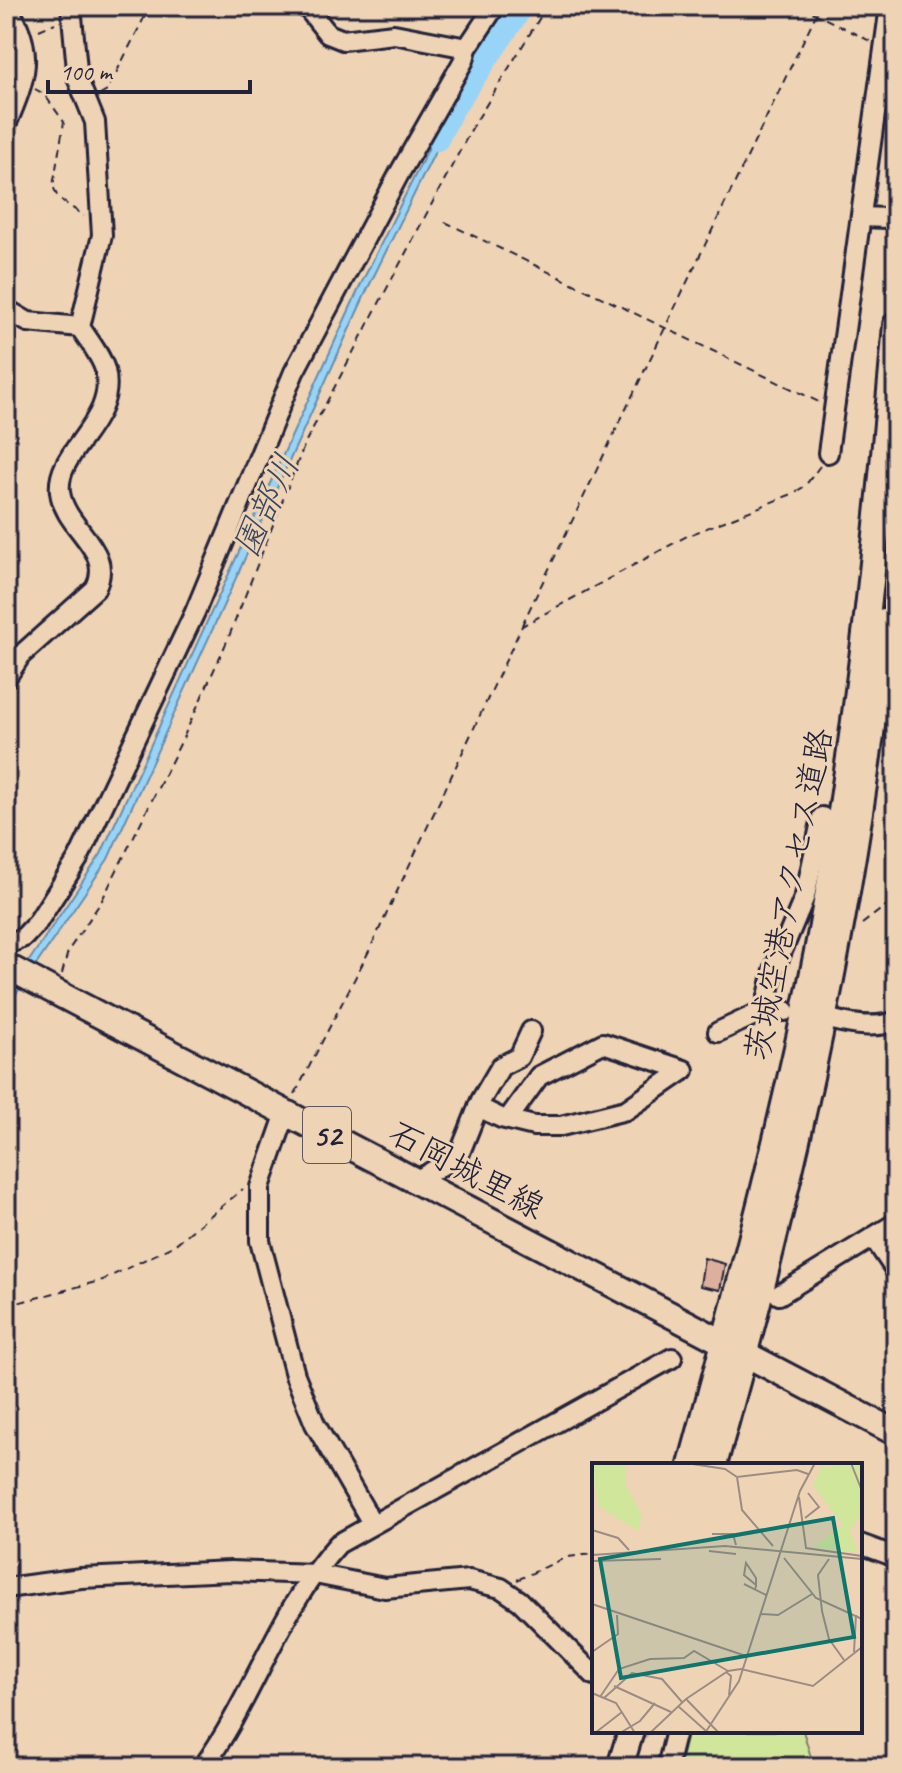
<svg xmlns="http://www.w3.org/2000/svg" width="902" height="1773" viewBox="0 0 902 1773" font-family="Caveat,'Klee One',sans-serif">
<rect width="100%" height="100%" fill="#eed3b5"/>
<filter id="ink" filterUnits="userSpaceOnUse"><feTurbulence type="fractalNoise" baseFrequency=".0125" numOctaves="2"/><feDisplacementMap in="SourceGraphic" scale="16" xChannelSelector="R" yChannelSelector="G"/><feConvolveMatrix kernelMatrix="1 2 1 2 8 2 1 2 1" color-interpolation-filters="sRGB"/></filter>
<g filter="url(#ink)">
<polygon fill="#d0e69b" stroke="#79846b" stroke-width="2" points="688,1731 803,1731 814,1767 679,1767"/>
<polygon fill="#97d4f8" stroke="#688dac" stroke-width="2" points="449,107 455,111 368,288 108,859 6,1009 6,995 101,854 361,284"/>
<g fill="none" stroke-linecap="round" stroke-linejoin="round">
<polyline stroke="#97d4f8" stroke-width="24" points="437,139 452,109 522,6"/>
</g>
<polygon fill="#ddb09e" stroke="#22223b" stroke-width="2" points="704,1258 725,1264 720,1290 700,1286"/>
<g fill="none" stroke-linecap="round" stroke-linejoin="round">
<polyline stroke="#c5b09d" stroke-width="18" stroke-dasharray="18 9" stroke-linecap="butt" points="641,1731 647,1737"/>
<defs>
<g id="minor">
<polyline points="306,6 328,34 343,40 394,34 467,48"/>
<path d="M 6,125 C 26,78 36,52 7,6"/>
<polyline points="861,217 887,218"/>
<polyline points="6,309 28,322 80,327"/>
<polyline points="828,453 890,6"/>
<path d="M 6,678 L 21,655 L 95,589 C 116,550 65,530 60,492 C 55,450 118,422 105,370 C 101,355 88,340 80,327 L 102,235 L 95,122 L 78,80 L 71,6"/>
<polyline points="6,945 24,937 37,923 78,859 195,612 294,372 399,174 464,60 467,48 495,6"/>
<polyline points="765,1010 774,970 805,896 822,817"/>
<path d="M 833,1020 C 853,1025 876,1029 896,1021"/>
<polyline points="718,1032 767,1009 785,1011"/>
<polyline points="478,1107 501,1118 534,1126 561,1126 626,1110 684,1070 603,1043 539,1076 508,1119"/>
<polyline points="286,1113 260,1187 260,1241 295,1375 315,1424 372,1523"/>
<polyline points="416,1181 459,1155 481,1100 501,1066 519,1057 531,1031"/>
<polyline points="873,1237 896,1271"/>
<polyline points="779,1295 896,1223"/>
<polyline points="860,1544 896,1557"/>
<polyline points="6,1588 81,1578 231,1571 315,1574 385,1588 469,1580 501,1588 520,1601 594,1675"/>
<polyline points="6,1767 7,1767"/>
<path d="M 203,1767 C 254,1697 279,1608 338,1544 L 672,1358"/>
<polyline points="667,1767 676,1731"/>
</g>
<g id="major">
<polyline points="6,966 896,1433"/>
<path d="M 691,1465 C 739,1289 787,1110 821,931 C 858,730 878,528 896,325"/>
<path d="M 714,1465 C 790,1196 857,900 884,621"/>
<polyline points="620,1767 631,1731"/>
</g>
</defs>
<use href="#minor" stroke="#22223b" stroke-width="24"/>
<use href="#major" stroke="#22223b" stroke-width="30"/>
<g stroke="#22223b" stroke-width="2" stroke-dasharray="8 6" stroke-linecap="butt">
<polyline points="800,6 870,41"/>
<polyline points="39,30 55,23"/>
<polyline points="35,89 44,94 64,122 53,186 58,198 84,216"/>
<polyline points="100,95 107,91 150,6"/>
<polyline points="445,222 819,402"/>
<polyline points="522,625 820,6"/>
<polyline points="862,924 896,898"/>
<polyline points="62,974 68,951 101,902 184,736 228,639 306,441 472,128 547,6"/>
<polyline points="295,1094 369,951 522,626 687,536 792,494 805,486 820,466"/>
<polyline points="6,1306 103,1280 173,1246 243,1189"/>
<polyline points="517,1580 567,1557 594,1554"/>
</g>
<use href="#minor" stroke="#eed3b5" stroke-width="18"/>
<use href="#major" stroke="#eed3b5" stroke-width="24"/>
</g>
</g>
<g text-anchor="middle" stroke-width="6" stroke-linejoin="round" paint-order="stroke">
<rect fill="#eed3b5" stroke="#5f5760" stroke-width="2" x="303" y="1107" width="48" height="56" rx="6"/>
<g font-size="32" font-weight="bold" fill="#22223b">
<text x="327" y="1146">52</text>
</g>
<g font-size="34" fill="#22223b" stroke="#eed3b5">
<text transform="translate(788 894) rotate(-79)" y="12">茨城空港アクセス道路</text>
<text transform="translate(467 1169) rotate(28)" y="12">石岡城里線</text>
</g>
<g font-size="36" font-style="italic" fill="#394661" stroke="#eed3b5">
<text transform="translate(265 505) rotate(-65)" y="13">園部川</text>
</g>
</g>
<g transform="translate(592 1463)">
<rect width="270" height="270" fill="#eed3b5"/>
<path d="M 0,0 L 34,0 L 34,23 L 50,53 L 46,68 L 6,43 ZM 241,0 L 270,0 L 270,48 L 258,68 L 266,90 L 221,84 L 251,62 L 221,23 L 229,5 L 233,1 L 239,6 Z" fill="#d0e69b"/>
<path fill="none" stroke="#9c8c84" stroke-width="2" d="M 94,0 L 133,6 L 145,14 L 205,7 L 216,11M 259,0 L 270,28M 145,14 L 150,47 L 181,83M 207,34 L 214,85 L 270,93M 213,55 L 227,44 L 216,30M 0,67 L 26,75 L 37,87M 120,71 L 141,71 L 144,82M 117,88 L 144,91M 0,92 L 133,83 L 270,96M 192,95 L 224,135 L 270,156M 237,96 L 226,112 L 230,148 L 237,176 L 252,197M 0,98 L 69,96M 152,121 L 174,132M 163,126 L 164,123 L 164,115 L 154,100 L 152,112 L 164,122M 0,141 L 154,193M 168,151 L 186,152 L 220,131M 0,189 L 26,171 L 25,152M 262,189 L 264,152M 134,209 L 139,213 L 137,232M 22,223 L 79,249M 0,230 L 24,240 L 43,270M 8,234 L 27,206 L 58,196 L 92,195 L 102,188 L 136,208M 12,235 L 40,210 L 70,216 L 90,239M 94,236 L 127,270M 86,243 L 114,268M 3,270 L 30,249M 28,270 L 48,258 L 63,240M 58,270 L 94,236 L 136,208 L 149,206 L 221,223 L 270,184M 113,270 L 147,218 L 208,28 L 223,0"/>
<path fill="#0f766e" fill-opacity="0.15" stroke="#0f766e" stroke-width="4" d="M 241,55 L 262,174 L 29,215 L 8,96 Z"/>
<rect width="270" height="270" fill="none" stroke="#22223b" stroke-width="4"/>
</g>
<rect width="902" height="1773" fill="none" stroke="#eed3b5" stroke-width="32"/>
<rect x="16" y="16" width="870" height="1741" fill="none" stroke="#22223b" stroke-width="3" filter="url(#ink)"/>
<path d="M48 80v12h202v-12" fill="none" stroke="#22223b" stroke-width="4"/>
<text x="60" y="80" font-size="24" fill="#22223b" stroke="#eed3b5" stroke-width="6" paint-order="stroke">100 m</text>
</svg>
